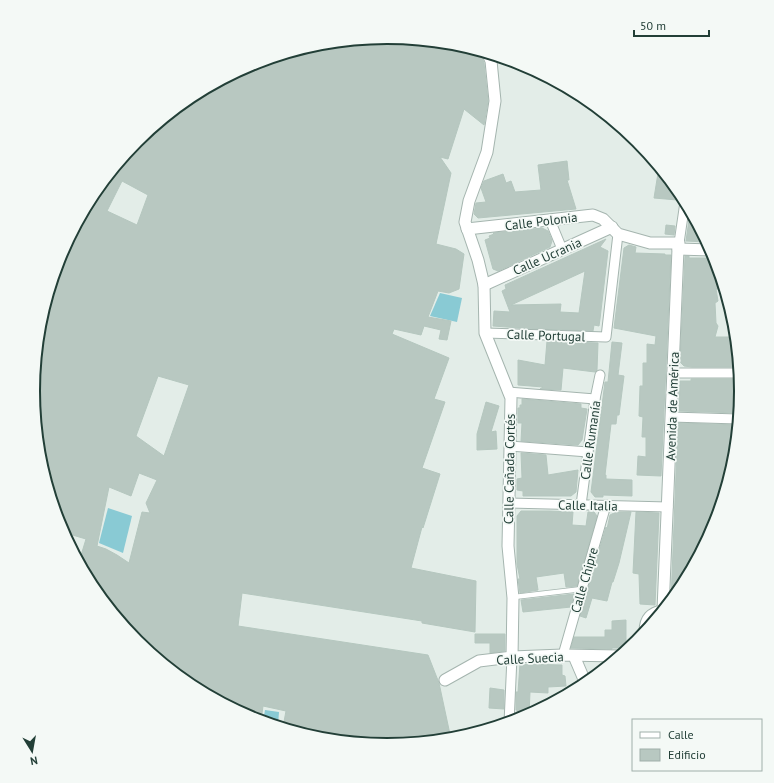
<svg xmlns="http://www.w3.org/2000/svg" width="774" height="783" viewBox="0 0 774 783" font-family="'PT Sans',sans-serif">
<rect width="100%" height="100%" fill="#e3ede8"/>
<g fill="#89cad4">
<polygon points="440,293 462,298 457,322 430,316"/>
<polygon points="108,508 132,516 123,553 99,543"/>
<polygon points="265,710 279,712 278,725 263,722"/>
</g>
<g fill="#b8c8c1" stroke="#b5c7bf" fill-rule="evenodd">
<path d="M 387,38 L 456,44 L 481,52 L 482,57 L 484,63 L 488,101 L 484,125 L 464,109 L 448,159 L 440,157 L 451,173 L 436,244 L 456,249 L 464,254 L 459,289 L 449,293 L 438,291 L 428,317 L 451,321 L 447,340 L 439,339 L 441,330 L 424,326 L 421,335 L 394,329 L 392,334 L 449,358 L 434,399 L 445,402 L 422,468 L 440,474 L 423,528 L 422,527 L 411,568 L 476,581 L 475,632 L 422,623 L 422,621 L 242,593 L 238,626 L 428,655 L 439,683 L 451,739 L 387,746 L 283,727 L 286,711 L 263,706 L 261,721 L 251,718 L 190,686 L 137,642 L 93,588 L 79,562 L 86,539 L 69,534 L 67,540 L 60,527 L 40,460 L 33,391 L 40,322 L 60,256 L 93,195 L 137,141 L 191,97 L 252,64 L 318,44 ZM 122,181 L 148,195 L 137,225 L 107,211 ZM 158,376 L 189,385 L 164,456 L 136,436 ZM 139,473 L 157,480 L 146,503 L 150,513 L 142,512 L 129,563 L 117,555 L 106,549 L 97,546 L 109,487 L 131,496 Z"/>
<polygon points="567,161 569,180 567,180 576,209 478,218 474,214 476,203 486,202 481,188 484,181 503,174 506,183 511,181 515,192 541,190 538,165"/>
<polygon points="659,167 679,192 677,200 654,198"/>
<polygon points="689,220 695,220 706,242 686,241"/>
<polygon points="666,225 675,226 674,235 665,234"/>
<polygon points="542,228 548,231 551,238 552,241 550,247 498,271 493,269 485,240 490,238 489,236 494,234 493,233"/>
<path d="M 606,239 L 600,247 L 608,251 L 600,319 L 599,326 L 594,325 L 593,331 L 533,329 L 493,326 L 494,311 L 510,312 L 502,291 L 506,289 L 505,285 ZM 585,271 L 579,313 L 560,312 L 561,304 L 511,305 Z"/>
<polygon points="629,245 636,247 635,253 665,254 665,255 671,255 661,476 637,475 638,456 646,457 646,437 642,437 643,417 639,416 640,386 643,386 643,363 647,363 647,344 655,345 656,336 614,328 624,248"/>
<polygon points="685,256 689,256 689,258 715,258 724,289 716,289 718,301 715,303 716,323 718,326 715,337 736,337 739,367 692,367 684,366 680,362"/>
<polygon points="547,341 598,343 597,370 595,372 563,368 561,390 540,389 543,387 518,385 518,360 545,365"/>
<polygon points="612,342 622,343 618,375 624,376 619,415 617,415 616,424 611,424 605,475 606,475 606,479 632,480 632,496 603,495 603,497 595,497 591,492 605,382 608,382"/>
<polygon points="691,379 740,379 741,392 739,413 679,411 680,381 691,381"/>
<polygon points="522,399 581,404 581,408 587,409 582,440 578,445 521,441 522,423 518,423 518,408 520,408 520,405 522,405"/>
<polygon points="486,402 499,406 491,432 496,431 497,449 477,450 477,434"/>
<polygon points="678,423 738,425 734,461 714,527 681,588 671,601"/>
<polygon points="521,453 546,455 548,475 578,470 576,492 571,496 523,496 523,491 517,490 517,479 522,478"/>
<polygon points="521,511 549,511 573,512 572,525 586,526 588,512 594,512 597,516 577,586 566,587 564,573 536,577 538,590 520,593 518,579 520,579 517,564 517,516"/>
<polygon points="616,512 631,512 619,563 613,582 612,582 607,601 592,598 586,618 580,616 606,527 607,529 610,515"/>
<polygon points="636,512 659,513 655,605 640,604 639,574 633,573"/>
<polygon points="574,594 571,607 523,612 521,600"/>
<polygon points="626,620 626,644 621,648 612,648 612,649 571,648 574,637 605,637 605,630 612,630 612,621"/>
<polygon points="475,634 505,634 505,651 490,653 490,643 475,643"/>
<polygon points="520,664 562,665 562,675 565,676 566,686 548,687 548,693 530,692 529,715 517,715 517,710 516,710 516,692 518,692"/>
<polygon points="490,688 504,690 504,709 489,708"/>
</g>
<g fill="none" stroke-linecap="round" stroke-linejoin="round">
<defs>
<polyline id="service" points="514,597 582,589"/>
<g id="minor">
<polyline points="550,220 562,249"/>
<polyline points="679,243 685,202"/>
<polyline points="485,333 606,337 618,234"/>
<polyline points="673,373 739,373"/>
<polyline points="508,392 595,399"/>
<polyline points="671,417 738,419"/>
<polyline points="510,446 588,452"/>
<polyline points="509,503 668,507"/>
<polyline points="581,505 595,399 600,375"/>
<polyline points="563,655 606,505"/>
<polyline points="509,723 512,657"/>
</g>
<g id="tertiary">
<polyline points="488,54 491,61 495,101 487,152 469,201 465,222 478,260 484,285 485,333 511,398 508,546 513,598 512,657"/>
<polyline points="467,229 593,215 603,219 618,234 650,243 679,243 678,249 663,610"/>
<polyline points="678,249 711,250"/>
<polyline points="484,285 612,227"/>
<path d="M 645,632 C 645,618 651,613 664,610"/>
<polyline points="574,656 586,684"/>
<polyline points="445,680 479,661 512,657 563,655 620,656"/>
</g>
</defs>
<use href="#service" stroke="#a5b5af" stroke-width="6"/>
<use href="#minor" stroke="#a5b5af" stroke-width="11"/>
<use href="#tertiary" stroke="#a5b5af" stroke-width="13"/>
<use href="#service" stroke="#fff" stroke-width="4.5"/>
<use href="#minor" stroke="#fff" stroke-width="9"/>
<use href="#tertiary" stroke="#fff" stroke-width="11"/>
</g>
<g text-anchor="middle" stroke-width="3.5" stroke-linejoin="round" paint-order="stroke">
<g font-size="13" fill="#223f37" stroke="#f4f9f6">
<text transform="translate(541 221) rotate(-7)" y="5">Calle Polonia</text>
<text transform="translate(547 256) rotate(-24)" y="5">Calle Ucrania</text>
<text transform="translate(546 335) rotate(2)" y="5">Calle Portugal</text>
<text transform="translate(672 406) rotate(-88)" y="5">Avenida de América</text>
<text transform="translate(590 440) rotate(-82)" y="5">Calle Rumanía</text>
<text transform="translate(509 469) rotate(-89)" y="5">Calle Cañada Cortés</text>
<text transform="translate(588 505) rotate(1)" y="5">Calle Italia</text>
<text transform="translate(584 580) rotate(-74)" y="5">Calle Chipre</text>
<text transform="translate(530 658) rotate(-3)" y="5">Calle Suecia</text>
</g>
</g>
<path d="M0 0H774V783H0ZM40 391a347 347 0 1 1 694 0a347 347 0 1 1-694 0Z" fill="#f4f9f6" fill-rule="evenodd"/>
<path fill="none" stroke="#223f37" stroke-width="2" d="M40 391a347 347 0 1 1 694 0a347 347 0 1 1-694 0Z"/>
<rect x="632" y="719" width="130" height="52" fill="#f4f9f6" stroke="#a0afaa"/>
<rect x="640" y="732" width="20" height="6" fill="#ffffff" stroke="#a0afaa"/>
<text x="668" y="739" font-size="12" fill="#223f37">Calle</text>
<rect x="640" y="749" width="20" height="12" fill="#b8c8c1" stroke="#a0afaa"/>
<text x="668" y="759" font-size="12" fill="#223f37">Edificio</text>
<g transform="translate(32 751) rotate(169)" stroke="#f4f9f6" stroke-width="3" paint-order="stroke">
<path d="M0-3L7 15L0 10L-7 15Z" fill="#223f37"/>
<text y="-6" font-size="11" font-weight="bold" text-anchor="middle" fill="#223f37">N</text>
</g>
<path d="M634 30v6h75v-6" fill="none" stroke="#223f37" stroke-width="2"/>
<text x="640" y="30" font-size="12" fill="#223f37" stroke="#f4f9f6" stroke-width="3" paint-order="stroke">50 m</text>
</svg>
